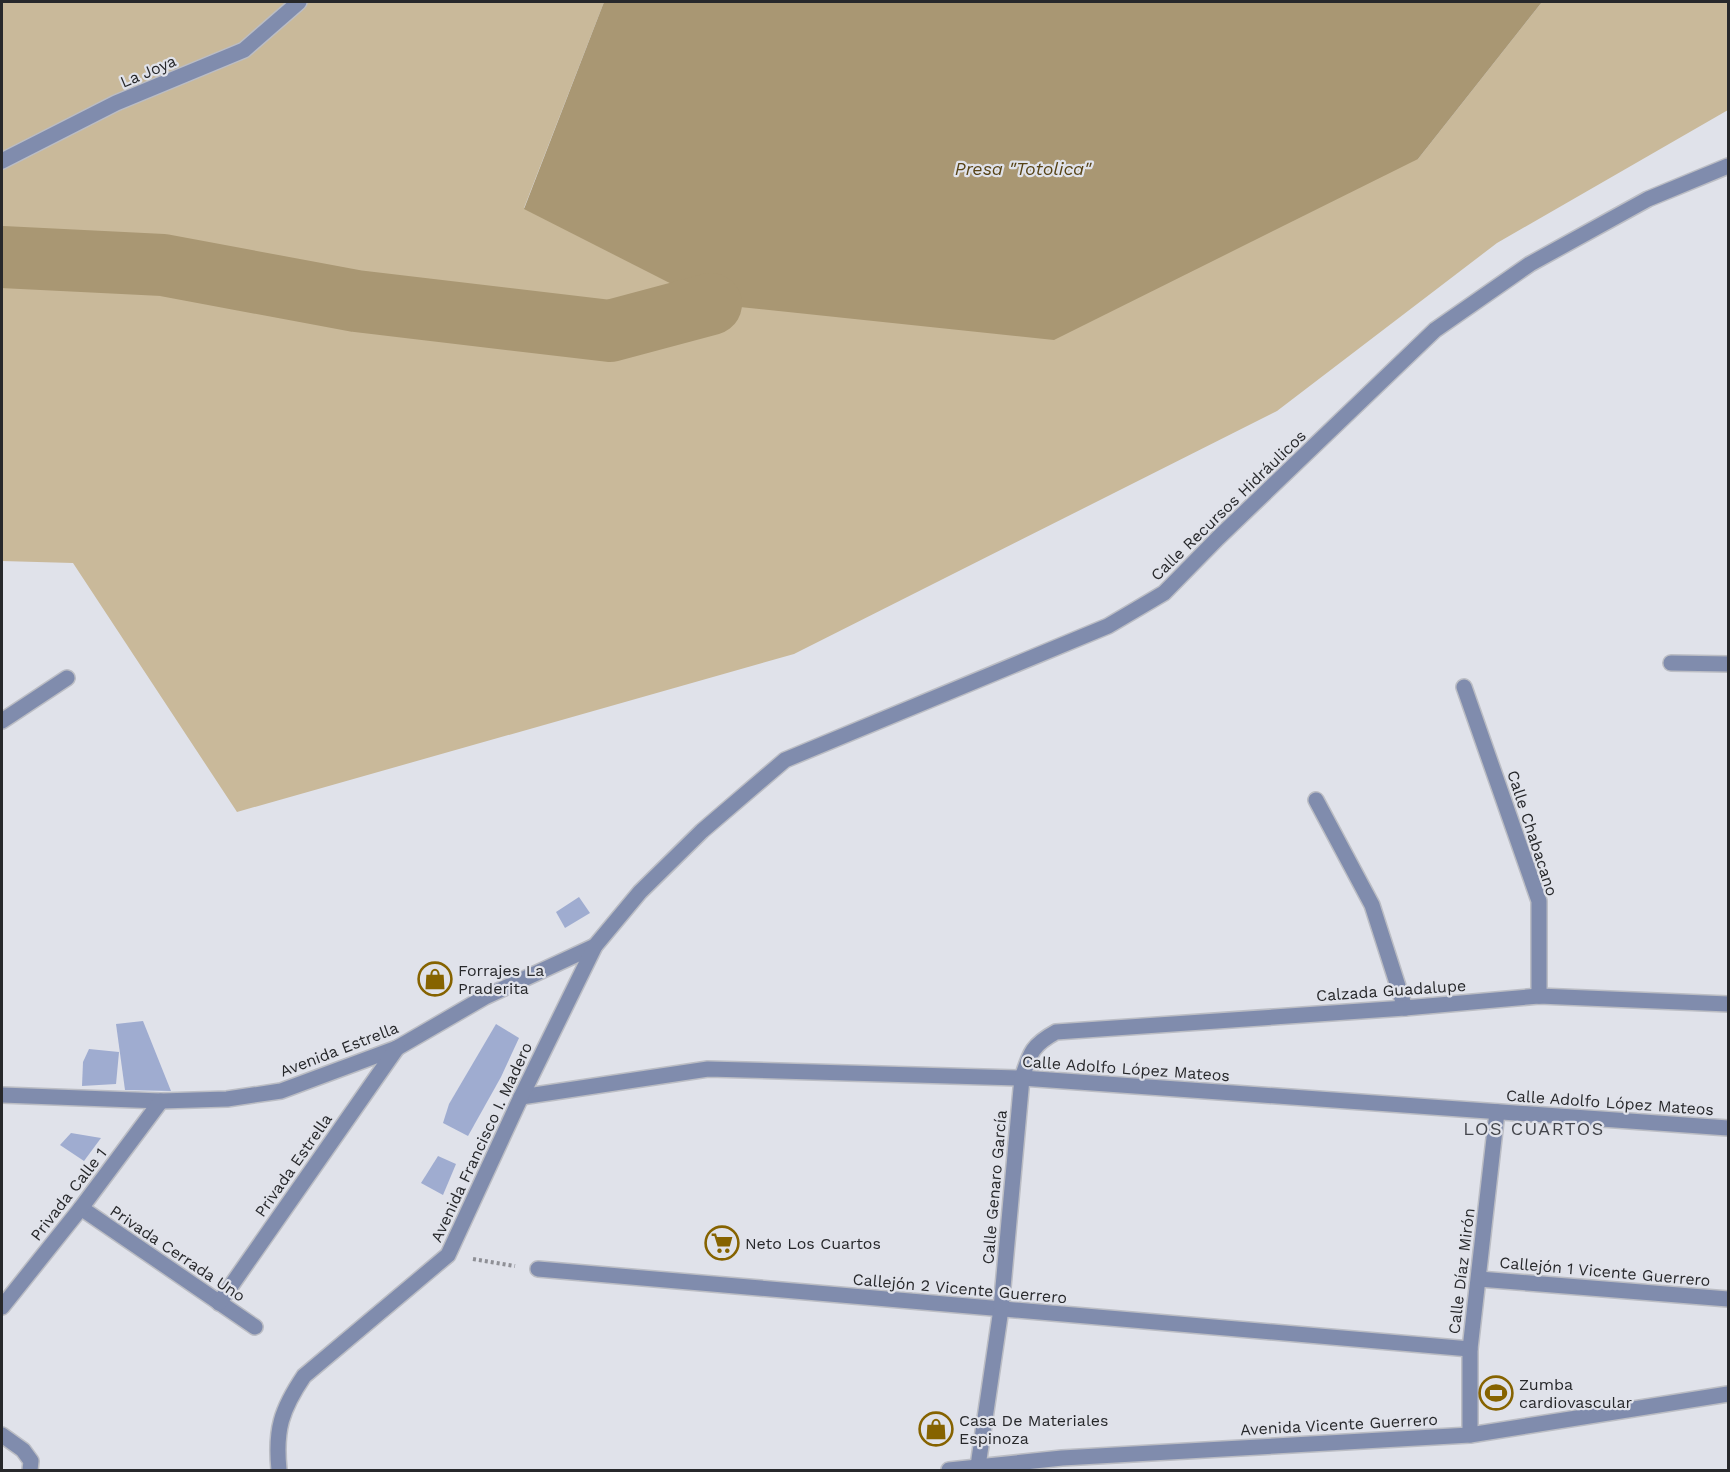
<svg xmlns="http://www.w3.org/2000/svg" width="1730" height="1472" viewBox="0 0 1730 1472" font-family="'Work Sans',sans-serif">
<rect width="100%" height="100%" fill="#e0e2ea"/>
<polygon fill="#c9b99a" points="2,2 604,2 524,208 1418,159 1542,2 1728,2 1728,110 1497,243 1277,411 794,654 237,812 73,563 2,561"/>
<polygon fill="#a99773" points="604,2 1542,2 1418,159 1054,340 711,304 524,209"/>
<g fill="none" stroke-linecap="round" stroke-linejoin="round">
<polyline stroke="#a99773" stroke-width="62" points="2,257 163,265 356,301 610,331 711,304"/>
</g>
<g fill="#9facd0">
<polygon points="579,897 590,913 565,928 556,912"/>
<polygon points="143,1021 171,1091 125,1090 116,1024"/>
<polygon points="496,1024 519,1038 501,1077 468,1136 443,1123 449,1104"/>
<polygon points="89,1049 119,1052 116,1084 82,1086 83,1062"/>
<polygon points="71,1133 101,1138 84,1161 60,1145"/>
<polygon points="438,1156 456,1164 443,1195 421,1183"/>
</g>
<g fill="none" stroke-linecap="round" stroke-linejoin="round">
<defs>
<g id="minor">
<polyline points="2,161 116,103 244,50 299,2"/>
<polyline points="1671,663 1728,664"/>
<polyline points="1464,687 1539,901 1539,996"/>
<polyline points="2,721 67,678"/>
<polyline points="1316,800 1372,905 1405,1008"/>
<polyline points="2,1095 161,1101 227,1099 281,1091 397,1048 485,997 595,946"/>
<polyline points="521,1097 708,1069 1022,1078 1728,1128"/>
<polyline points="81,1208 255,1327"/>
<polyline points="538,1269 1470,1349"/>
<polyline points="1479,1279 1728,1299"/>
<polyline points="219,1303 397,1048"/>
<polyline points="2,1307 81,1208 161,1101"/>
<polyline points="2,1435 23,1450 31,1461 30,1470"/>
<polyline points="1470,1435 1470,1349 1497,1112"/>
<path d="M 978,1466 L 1001,1309 L 1022,1078 C 1030,1053 1032,1045 1056,1032 L 1405,1008 L 1539,996 L 1728,1004"/>
<path d="M 279,1470 C 275,1430 281,1410 304,1376 L 448,1255 L 521,1097 L 595,946 L 640,892 L 702,831 L 785,760 L 1108,626 L 1164,593 L 1218,538 L 1435,330 L 1530,264 L 1648,199 L 1728,166"/>
<polyline points="949,1470 1062,1458 1470,1435 1728,1394"/>
</g>
</defs>
<use href="#minor" stroke="#bbbdc4" stroke-width="18"/>
<polyline stroke="#8f9096" stroke-width="4" stroke-dasharray="3 3" stroke-linecap="butt" points="473,1259 515,1266"/>
<use href="#minor" stroke="#808cad" stroke-width="15"/>
</g>
<defs>
<symbol id="shop-ring" viewBox="-11 -11 22 22"><circle r="9.5" fill="#e0e2ea" stroke="#866300" stroke-width="1.5"/><path d="M-5-2.5h2.3a2.7 3.5 0 0 1 5.4 0H5L5.5 6h-11ZM-1.5-2.5h3a1.5 2.3 0 0 0-3 0Z" fill="#866300"/></symbol>
<symbol id="supermarket-ring" viewBox="-11 -11 22 22"><circle r="9.5" fill="#e0e2ea" stroke="#866300" stroke-width="1.5"/><path d="M-6-5.5h2.5l.6 2H6L4.5 2H-2.5L-4.4-4H-6ZM-1.5 3.2a1.3 1.3 0 1 0 .1 0ZM3 3.2a1.3 1.3 0 1 0 .1 0Z" fill="#866300"/></symbol>
<symbol id="stadium-ring" viewBox="-11 -11 22 22"><circle r="9.5" fill="#e0e2ea" stroke="#866300" stroke-width="1.5"/><path d="M0-5a6.5 5 0 1 0 0 10a6.5 5 0 1 0 0-10ZM-3.5-1.8h7v3.6h-7Z" fill="#866300"/></symbol>
</defs>
<g fill-rule="evenodd">
<use href="#shop-ring" x="416" y="960" width="38" height="38"/>
<use href="#supermarket-ring" x="703" y="1224" width="38" height="38"/>
<use href="#stadium-ring" x="1477" y="1374" width="38" height="38"/>
<use href="#shop-ring" x="917" y="1410" width="38" height="38"/>
</g>
<g text-anchor="middle" stroke-width="4.5" stroke-linejoin="round" paint-order="stroke">
<g font-size="16" fill="#27282b" stroke="#e0e2ea">
<text transform="translate(148 71) rotate(-23)" y="6">La Joya</text>
<text transform="translate(1228 505) rotate(-44)" y="6">Calle Recursos Hidráulicos</text>
<text transform="translate(1533 833) rotate(72)" y="6">Calle Chabacano</text>
<text transform="translate(1391 990) rotate(-4)" y="6">Calzada Guadalupe</text>
<text transform="translate(339 1049) rotate(-21)" y="6">Avenida Estrella</text>
<text transform="translate(1126 1068) rotate(4)" y="6">Calle Adolfo López Mateos</text>
<text transform="translate(1610 1102) rotate(4)" y="6">Calle Adolfo López Mateos</text>
<text transform="translate(481 1142) rotate(-65)" y="6">Avenida Francisco I. Madero</text>
<text transform="translate(293 1165) rotate(-55)" y="6">Privada Estrella</text>
<text transform="translate(994 1187) rotate(-85)" y="6">Calle Genaro García</text>
<text transform="translate(68 1194) rotate(-52)" y="6">Privada Calle 1</text>
<text transform="translate(178 1253) rotate(34)" y="6">Privada Cerrada Uno</text>
<text transform="translate(1461 1271) rotate(-83)" y="6">Calle Díaz Mirón</text>
<text transform="translate(1605 1271) rotate(5)" y="6">Callejón 1 Vicente Guerrero</text>
<text transform="translate(960 1288) rotate(5)" y="6">Callejón 2 Vicente Guerrero</text>
<text transform="translate(1339 1424) rotate(-3)" y="6">Avenida Vicente Guerrero</text>
</g>
<g font-size="16" fill="#27282b" stroke="#e0e2ea" text-anchor="start">
<text x="458" y="976">Forrajes La<tspan x="458" dy="18">Praderita</tspan></text>
<text x="745" y="1249">Neto Los Cuartos</text>
<text x="1519" y="1390">Zumba<tspan x="1519" dy="18">cardiovascular</tspan></text>
<text x="959" y="1426">Casa De Materiales<tspan x="959" dy="18">Espinoza</tspan></text>
</g>
<g font-size="18" font-style="italic" fill="#574316" stroke="#e0e2ea">
<text x="1023" y="175">Presa "Totolica"</text>
</g>
<g font-size="18" letter-spacing="1.5" fill="#44464c" stroke="#e0e2ea">
<text x="1534" y="1135">LOS CUARTOS</text>
</g>
</g>
<rect width="1730" height="1472" fill="none" stroke="#27282b" stroke-width="6"/>
</svg>
